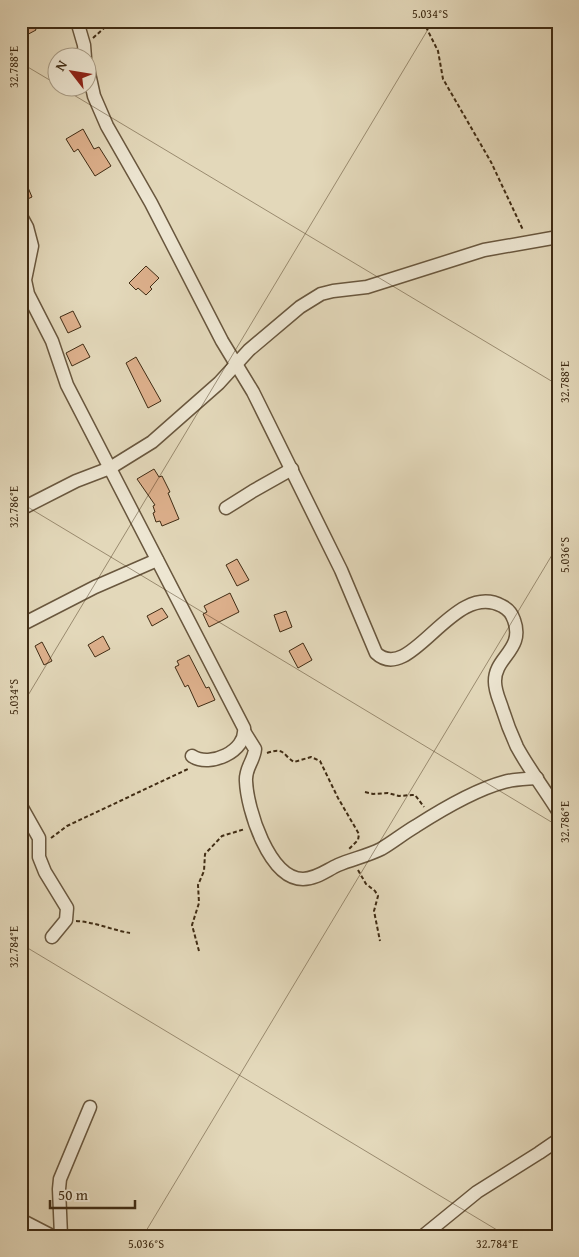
<svg xmlns="http://www.w3.org/2000/svg" width="579" height="1257" viewBox="0 0 579 1257" font-family="'Gentium Book Plus',serif">
<rect width="100%" height="100%" fill="#e3d8ba"/>
<filter id="stains"><feTurbulence type="fractalNoise" baseFrequency=".004" numOctaves="4"/><feColorMatrix values="0 0 0 0 .2 0 0 0 0 .09 0 0 0 0 .02 0 0 0 .5 -.17"/></filter>
<radialGradient id="worn" r=".72"><stop offset=".6" stop-color="#630" stop-opacity="0"/><stop offset="1" stop-color="#630" stop-opacity=".3"/></radialGradient>
<g fill="#ddb08c" stroke="#402c14">
<polygon points="21,21 32,21 36,30 21,38"/>
<polygon points="83,129 94,149 99,147 111,166 95,176 78,149 74,152 66,139"/>
<polygon points="21,171 32,197 21,202"/>
<polygon points="146,266 159,278 150,287 152,289 146,295 138,288 136,290 129,283"/>
<polygon points="73,311 81,327 68,333 60,317"/>
<polygon points="83,344 90,357 72,366 66,353"/>
<polygon points="136,357 161,401 148,408 126,363"/>
<polygon points="154,469 159,477 162,476 170,492 168,493 179,519 162,526 160,521 156,522 153,513 155,512 153,506 155,505 137,479"/>
<polygon points="237,559 249,580 237,586 226,565"/>
<polygon points="230,593 239,612 209,627 203,614 207,612 204,606"/>
<polygon points="162,608 168,617 152,626 147,616"/>
<polygon points="286,611 292,627 280,632 274,615"/>
<polygon points="103,636 110,649 95,657 88,645"/>
<polygon points="42,642 52,661 44,665 35,646"/>
<polygon points="303,643 312,660 298,668 289,651"/>
<polygon points="189,655 206,688 209,687 215,700 198,707 188,685 185,687 175,667 179,665 177,661"/>
</g>
<g fill="none" stroke-linecap="round" stroke-linejoin="round">
<defs>
<g id="minor">
<polyline points="77,21 84,45 85,58"/>
<path d="M 88,69 L 94,96 L 107,126 L 151,203 L 222,341 L 253,392 L 341,570 L 376,653 C 411,686 453,579 502,606 C 508,609 512,614 514,620 C 525,650 494,657 495,682 C 495,691 499,699 502,708 C 506,721 511,734 517,747 C 529,769 545,790 558,811"/>
<path d="M 21,216 L 27,227 L 32,246 L 25,280 L 28,294 L 52,341 L 67,385 L 244,728 C 247,751 210,768 192,756"/>
<polyline points="226,508 253,491 292,469"/>
<polyline points="21,509 76,481 110,468 152,442 219,383 249,350 300,307 321,294 333,291 367,287 484,250 558,237"/>
<polyline points="21,625 95,587 157,560"/>
<path d="M 245,733 L 255,749 C 254,761 245,768 246,781 C 247,809 269,879 303,879 C 316,879 327,870 338,865 C 352,859 367,856 381,849 C 393,842 404,833 416,826 C 441,810 474,790 504,782 C 515,779 526,779 537,778"/>
<polyline points="21,806 39,838 39,857 45,872 67,908 66,920 52,937"/>
<polyline points="21,1220 52,1236"/>
<polyline points="61,1236 59,1189 60,1179 90,1107"/>
<polyline points="423,1236 477,1192 539,1153 558,1140"/>
</g>
</defs>
<use href="#minor" stroke="#69573e" stroke-width="15"/>
<g stroke="#402c14" stroke-width="2" stroke-dasharray="4 2.5" stroke-linecap="butt">
<polyline points="423,21 438,51 443,79 491,162 523,230"/>
<polyline points="93,38 112,21"/>
<path d="M 267,753 C 284,747 282,754 294,762 L 311,757 L 320,761 L 338,798 L 359,834 L 358,840 L 349,849"/>
<polyline points="365,792 373,794 388,793 399,796 412,795 415,795 424,807"/>
<polyline points="51,838 67,826 190,768"/>
<polyline points="358,870 366,884 375,891 378,896 374,911 380,941"/>
<path d="M 76,921 C 95,922 112,930 130,933"/>
<polyline points="199,951 192,925 199,903 198,885 204,871 205,854 222,836 245,829"/>
</g>
<use href="#minor" stroke="#ede6d2" stroke-width="12"/>
</g>
<path fill="none" stroke="#402c14" stroke-width="1" stroke-opacity="0.45" d="M 21,63 L 58,85M 62,88 L 558,385M 21,503 L 558,826M 21,707 L 433,21M 21,944 L 507,1236M 143,1236 L 558,545"/>
<rect width="579" height="1257" fill="none" stroke="#e3d8ba" stroke-width="55"/>
<g transform="translate(72 72) rotate(301)"><circle r="24" fill="#ede6d2" stroke="#a89c86"/>
<path d="M0-4L9 19L0 12L-9 19Z" fill="#8f2418"/>
<text y="-8" font-size="14" font-weight="bold" text-anchor="middle" fill="#402c14">N</text>
</g>
<path d="M50 1200v8h85v-8" fill="none" stroke="#402c14" stroke-width="2.5"/>
<text x="58" y="1200" font-size="15" fill="#402c14" stroke="#ede6d2" stroke-width="4" paint-order="stroke">50 m</text>
<rect x="28" y="28" width="524" height="1202" fill="none" stroke="#402c14" stroke-width="2"/>
<g font-size="12" text-anchor="middle" fill="#402c14">
<text x="430" y="18">5.034°S</text>
<text transform="translate(14 67) rotate(-90)" y="4">32.788°E</text>
<text transform="translate(565 382) rotate(-90)" y="4">32.788°E</text>
<text transform="translate(14 507) rotate(-90)" y="4">32.786°E</text>
<text transform="translate(565 555) rotate(-90)" y="4">5.036°S</text>
<text transform="translate(14 697) rotate(-90)" y="4">5.034°S</text>
<text transform="translate(565 822) rotate(-90)" y="4">32.786°E</text>
<text transform="translate(14 947) rotate(-90)" y="4">32.784°E</text>
<text x="146" y="1248">5.036°S</text>
<text x="497" y="1248">32.784°E</text>
</g>
<rect width="100%" height="100%" filter="url(#stains)"/>
<rect width="100%" height="100%" fill="url(#worn)"/>
</svg>
